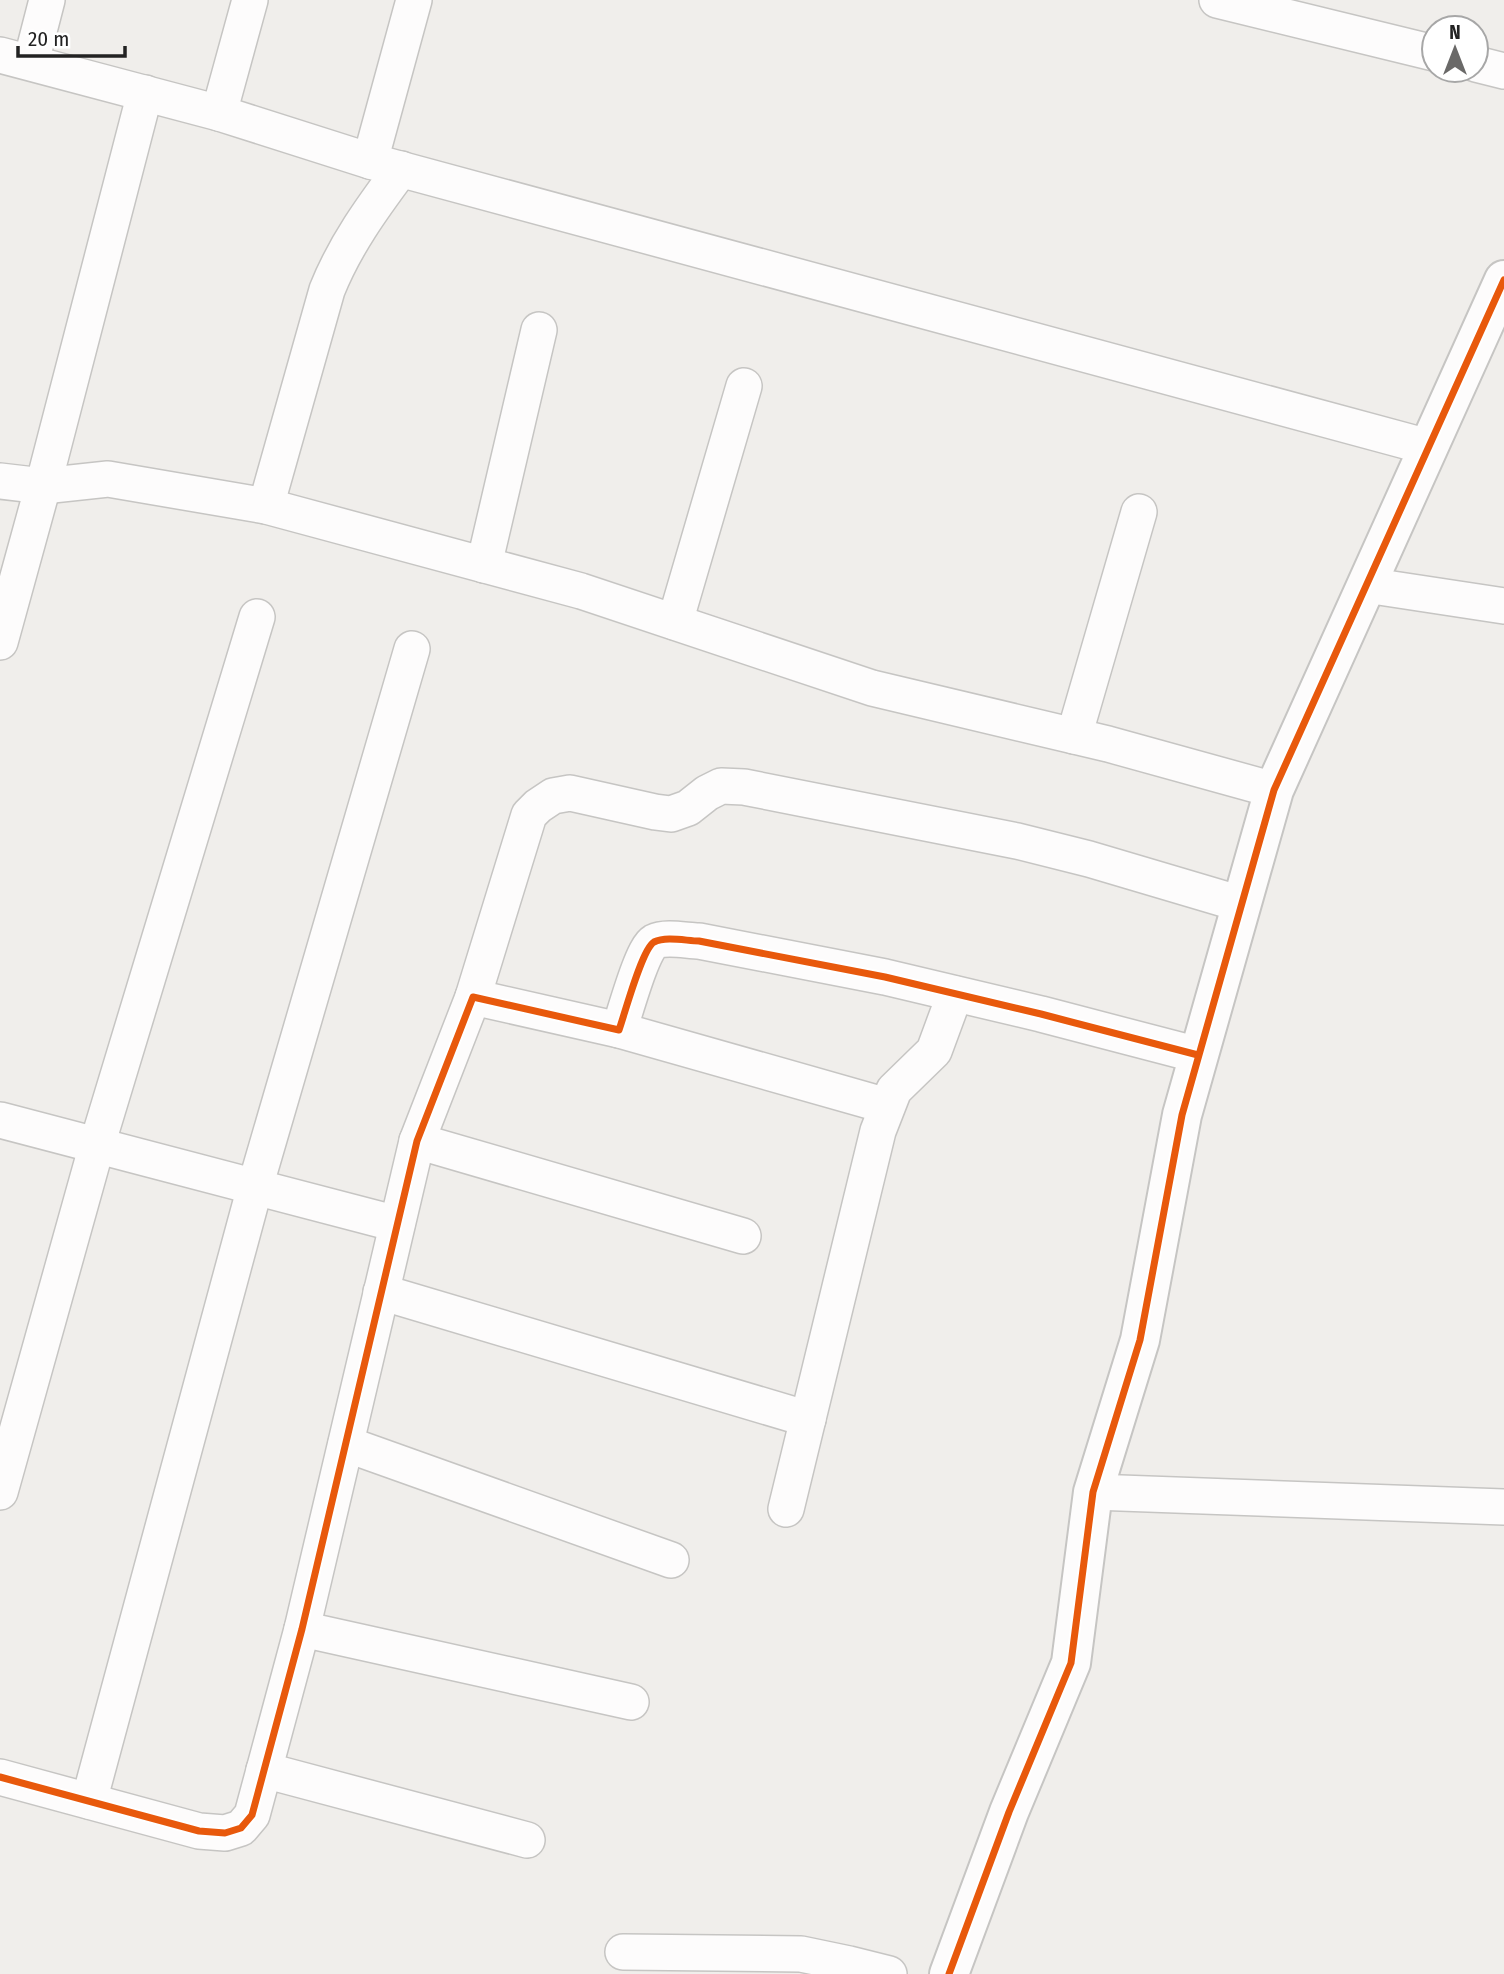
<svg xmlns="http://www.w3.org/2000/svg" width="1504" height="1974" viewBox="0 0 1504 1974" font-family="'Fira Sans Condensed',sans-serif">
<rect width="100%" height="100%" fill="#f0eeeb"/>
<g fill="none" stroke-linecap="round" stroke-linejoin="round">
<defs>
<g id="minor">
<polyline points="1217,0 1434,53"/>
<polyline points="0,55 219,113 370,161 1428,447"/>
<polyline points="31,62 47,0"/>
<polyline points="1476,64 1504,71"/>
<polyline points="219,113 250,0"/>
<polyline points="370,161 414,0"/>
<polyline points="0,481 43,486 108,479 266,506 581,591 872,688 1108,744 1274,790"/>
<path d="M 266,506 L 327,290 C 345,245 372,208 401,169"/>
<polyline points="484,565 539,330"/>
<polyline points="1366,585 1504,606"/>
<polyline points="675,622 744,386"/>
<polyline points="0,642 43,486 145,93"/>
<polyline points="1074,736 1139,512"/>
<polyline points="473,997 529,815 538,806 553,796 570,793 655,812 671,814 688,808 707,793 721,786 744,787 1017,841 1089,859 1241,904"/>
<polyline points="619,1030 887,1106"/>
<polyline points="0,1120 397,1224"/>
<polyline points="417,1141 743,1236"/>
<polyline points="381,1292 808,1419"/>
<polyline points="346,1444 671,1560"/>
<polyline points="0,1492 97,1145 257,617"/>
<polyline points="1093,1492 1504,1507"/>
<polyline points="786,1509 878,1131 894,1090 934,1051 955,994"/>
<polyline points="302,1629 631,1702"/>
<polyline points="264,1770 527,1840"/>
<path d="M 0,1777 L 199,1831 L 225,1833 L 241,1828 L 252,1815 L 302,1629 L 417,1141 L 473,997 L 619,1030 C 625,1013 642,949 654,942 C 666,936 687,941 699,941 L 885,977 L 1041,1014 L 1198,1055"/>
<polyline points="89,1801 255,1187 412,649"/>
<polyline points="623,1952 801,1954 849,1964 889,1974"/>
</g>
<polyline id="tertiary" points="949,1974 1009,1812 1071,1663 1093,1492 1140,1340 1182,1115 1274,790 1504,280"/>
</defs>
<use href="#minor" stroke="#c6c5c3" stroke-width="38"/>
<use href="#tertiary" stroke="#c6c5c3" stroke-width="42"/>
<use href="#minor" stroke="#fdfcfc" stroke-width="35"/>
<use href="#tertiary" stroke="#fdfcfc" stroke-width="38"/>
<defs>
<g id="cycleway">
<path d="M 0,1777 L 199,1831 L 225,1833 L 241,1828 L 252,1815 L 302,1629 L 417,1141 L 473,997 L 619,1030 C 625,1013 642,949 654,942 C 666,936 687,941 699,941 L 885,977 L 1041,1014 L 1198,1055"/>
<polyline points="949,1974 1009,1812 1071,1663 1093,1492 1140,1340 1182,1115 1274,790 1504,280"/>
</g>
</defs>
<use href="#cycleway" stroke="#fff" stroke-width="11"/>
<use href="#cycleway" stroke="#e8590c" stroke-width="7"/>
</g>
<g transform="translate(1455 49)"><circle r="33" fill="#ffffff" stroke="#a7a7a7" stroke-width="2"/>
<path d="M0-5L12 26L0 18L-12 26Z" fill="#6a6968"/>
<text y="-10" font-size="19" font-weight="bold" text-anchor="middle" fill="#222222">N</text>
</g>
<path d="M18 46v10h107v-10" fill="none" stroke="#222222" stroke-width="3.5"/>
<text x="28" y="46" font-size="21" fill="#222222" stroke="#ffffff" stroke-width="5" paint-order="stroke">20 m</text>
</svg>
